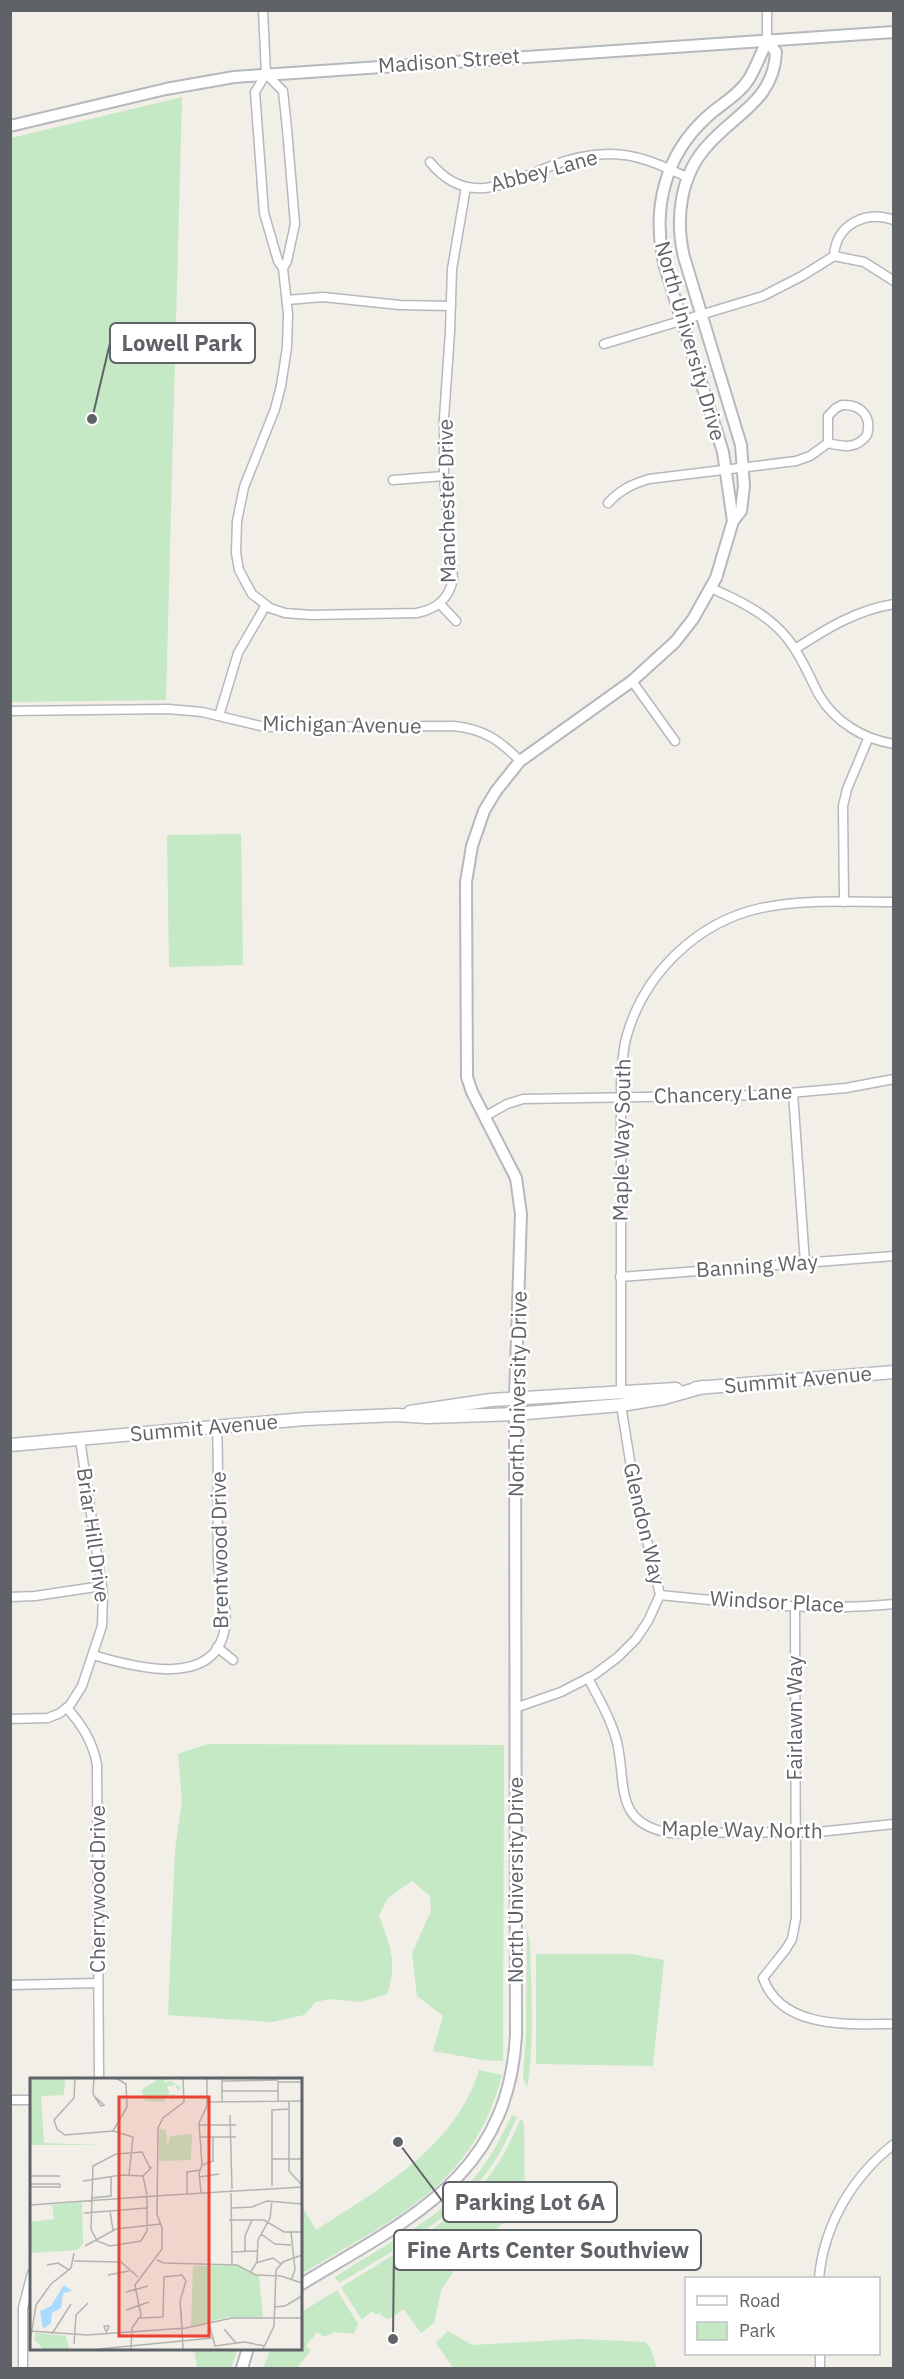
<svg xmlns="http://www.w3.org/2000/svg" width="904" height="2379" viewBox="0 0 904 2379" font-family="'IBM Plex Sans',sans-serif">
<rect width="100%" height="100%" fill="#f1efe8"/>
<g fill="#c5e8c5">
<polygon points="182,97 166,700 11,702 11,138"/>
<polygon points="241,834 243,965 169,967 167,835"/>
<path d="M 208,1744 L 504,1745 L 503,2061 L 482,2060 L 433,2051 L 443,2016 L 417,1996 L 412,1953 L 431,1911 L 430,1896 L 412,1881 L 388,1898 L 379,1915 C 390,1946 398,1962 387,1994 L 361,2002 L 329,1999 L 316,2002 L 304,2015 L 272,2022 L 168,2015 L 175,1850 L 182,1801 L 178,1754 Z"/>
<path d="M 527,1929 L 530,1941 C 531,1990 535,2039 527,2088 L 523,2077 L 526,2038 Z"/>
<polygon points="536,1954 631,1954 664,1960 653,2066 536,2064"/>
<path d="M 479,2070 L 502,2075 C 472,2190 392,2218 300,2275 L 300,2203 L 316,2230 C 381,2188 455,2148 479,2070 Z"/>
<path d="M 512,2115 L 517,2117 C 510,2132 503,2149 494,2162 C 456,2219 396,2249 339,2283 L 335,2277 C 386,2243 445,2218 482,2168 C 494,2152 503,2133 512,2115 Z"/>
<path d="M 521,2119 L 524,2123 L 525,2203 L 458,2264 L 441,2291 L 434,2323 L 421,2333 L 404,2309 L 391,2318 L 385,2319 L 385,2316 L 382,2317 L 380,2313 L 376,2315 L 372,2311 L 362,2320 L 341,2287 C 397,2252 459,2221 497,2165 C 507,2151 513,2134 521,2119 Z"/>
<polygon points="337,2290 358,2324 354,2334 335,2332 324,2337 317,2332 306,2346 311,2350 297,2368 263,2368 271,2348 300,2348 300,2313"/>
<polygon points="448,2331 472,2345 579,2339 645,2342 650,2347 657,2368 453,2368 436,2343"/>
<polygon points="194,2348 238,2348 231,2368 197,2368"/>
</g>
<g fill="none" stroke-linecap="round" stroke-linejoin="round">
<defs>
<g id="minor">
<polyline points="263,10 266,74"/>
<polyline points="767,10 767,41"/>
<path d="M 266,74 L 255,92 L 264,213 L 278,261 L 283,268 L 288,314 L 287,347 L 281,386 L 275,409 L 244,487 L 237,521 L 236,553 L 239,570 L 252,594 L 270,608 L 285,613 L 311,615 L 417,613 C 437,609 449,599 453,579 L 444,476 L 444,418 L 450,332 L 452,269 L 466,187"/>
<polyline points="266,74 283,91 287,129 295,224 287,261 283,268"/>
<path d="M 430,162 C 467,208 507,183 551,166 C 569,159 591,154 610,154 C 639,154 663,166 689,178"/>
<path d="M 894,220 C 866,210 836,224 834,256 L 864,262 L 894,281"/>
<polyline points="287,300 323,297 400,305 451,306"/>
<polyline points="604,344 763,296 802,276 834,256"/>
<path d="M 842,405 C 861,404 872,416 867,435 C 857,449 844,447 828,443 L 828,416 L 836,408 Z"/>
<polyline points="393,480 444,476"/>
<path d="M 608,503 C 620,490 632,484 649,479 L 796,461 L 810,456 L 828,443"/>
<path d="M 711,588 C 738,600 768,614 787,638 C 801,655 809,676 819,695 C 835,722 863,739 894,744"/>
<polyline points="440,604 456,621"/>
<path d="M 795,649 C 826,629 856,610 894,604"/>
<polyline points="632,681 675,741"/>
<path d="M 10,711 L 168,709 L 202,712 L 265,727 L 454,726 C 483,729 500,740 520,761"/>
<polyline points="219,716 238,653 266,605"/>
<polyline points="844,902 843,806 847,789 868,739"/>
<polyline points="793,1093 805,1263"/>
<polyline points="484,1117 507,1104 523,1099 767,1095 846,1088 894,1079"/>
<polyline points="620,1277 894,1256"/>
<path d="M 621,1392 L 621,1085 C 622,1068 622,1051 627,1035 C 645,973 697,922 761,908 C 804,899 850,902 894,902"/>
<path d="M 660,1595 C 736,1603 818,1612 894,1604"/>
<polyline points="10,1597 35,1596 102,1586"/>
<path d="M 795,1605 L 796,1918 L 792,1939 L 786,1949 L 763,1978 C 782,2030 849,2024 894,2024"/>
<polyline points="217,1647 233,1660"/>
<path d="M 93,1655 C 133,1667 216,1690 225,1627 C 228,1604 218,1582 218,1559 C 217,1515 219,1471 217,1427"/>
<path d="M 588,1678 C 599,1699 611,1719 617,1742 C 627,1785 613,1823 670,1833 L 818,1832 L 894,1824"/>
<path d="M 67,1708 C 82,1725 93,1742 97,1765 L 99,2079"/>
<polyline points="515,1708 561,1692 594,1675 618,1657 636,1639 648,1621 660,1595 634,1486 621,1405"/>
<polyline points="10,1719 48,1718 60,1713 70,1705 82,1686 102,1626 103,1595 80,1439"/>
<polyline points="10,1985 98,1983"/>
<polyline points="10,2100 32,2100"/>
<path d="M 819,2278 C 824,2225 852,2177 894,2144"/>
<polyline points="820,2354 820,2368"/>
<polyline points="23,2368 23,2308 32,2273"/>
</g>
<g id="tertiary">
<polyline points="10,126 166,89 234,77 894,32"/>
<path d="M 300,2285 C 408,2219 508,2178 516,2035 L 515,1398 L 521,1214 L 516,1178 L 472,1092 L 467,1077 L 466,882 L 472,846 L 484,811 L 496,791 L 520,761 L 632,681 L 675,642 L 693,619 L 716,578 L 733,521 L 741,511 L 744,486 L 741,445 L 684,257 C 675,219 680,175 708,145 C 736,113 774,100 776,52 L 767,41 C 761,54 756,67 749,79 C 739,95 721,104 708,116 C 664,155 651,211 665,267 L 723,452 L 733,521"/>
<polyline points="242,2368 248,2348"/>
</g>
<g id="secondary">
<polyline points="696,1388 894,1372"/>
<polyline points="410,1412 491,1400 676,1389"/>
<polyline points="10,1445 305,1419 397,1415 427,1417 515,1414 621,1405 664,1398 703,1387"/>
</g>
</defs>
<use href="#minor" stroke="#b5b8bc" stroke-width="11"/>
<use href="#tertiary" stroke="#b5b8bc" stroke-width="14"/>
<use href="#secondary" stroke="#b6babf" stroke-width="15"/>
<use href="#minor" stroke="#fff" stroke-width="8"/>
<use href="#tertiary" stroke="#fff" stroke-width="10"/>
<use href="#secondary" stroke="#fff" stroke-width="12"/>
</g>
<g text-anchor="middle" stroke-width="5" stroke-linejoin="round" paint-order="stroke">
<g font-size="21" fill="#5f6368" stroke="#fff">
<text transform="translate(449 61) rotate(-4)" y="7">Madison Street</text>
<text transform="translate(544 171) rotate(-15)" y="7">Abbey Lane</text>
<text transform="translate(690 341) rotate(74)" y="7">North University Drive</text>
<text transform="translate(447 501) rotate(-91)" y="7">Manchester Drive</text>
<text transform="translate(342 725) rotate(1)" y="7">Michigan Avenue</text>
<text transform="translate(723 1094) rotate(-2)" y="7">Chancery Lane</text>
<text transform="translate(622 1140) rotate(-89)" y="7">Maple Way South</text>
<text transform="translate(757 1266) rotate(-4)" y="7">Banning Way</text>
<text transform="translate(798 1380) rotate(-5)" y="7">Summit Avenue</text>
<text transform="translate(518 1394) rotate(-89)" y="7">North University Drive</text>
<text transform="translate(204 1428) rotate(-5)" y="7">Summit Avenue</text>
<text transform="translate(644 1524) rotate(77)" y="7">Glendon Way</text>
<text transform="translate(93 1535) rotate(82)" y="7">Briar Hill Drive</text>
<text transform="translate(220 1550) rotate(-91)" y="7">Brentwood Drive</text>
<text transform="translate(777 1602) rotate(3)" y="7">Windsor Place</text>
<text transform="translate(795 1718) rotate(-90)" y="7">Fairlawn Way</text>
<text transform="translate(742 1830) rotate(1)" y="7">Maple Way North</text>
<text transform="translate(516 1880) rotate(-90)" y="7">North University Drive</text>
<text transform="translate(98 1889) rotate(-90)" y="7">Cherrywood Drive</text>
</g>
</g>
<g transform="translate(30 2078)">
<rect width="272" height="272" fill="#f1efe8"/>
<path d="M 0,0 L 35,0 L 34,17 L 11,18 L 14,65 L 74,67 L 0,67 ZM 130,0 L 135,1 L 134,5 L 141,3 L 151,10 L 147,13 L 146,7 L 137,8 L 140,17 L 146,16 L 143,22 L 136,18 L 134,24 L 115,23 L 111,12 ZM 129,51 L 136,52 L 138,69 L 140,58 L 162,56 L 161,82 L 129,83 ZM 52,124 L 53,166 L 47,172 L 0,175 L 0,144 L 24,141 L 22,127 ZM 207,187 L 229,198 L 233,239 L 199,239 L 161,248 L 163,188 ZM 6,255 L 36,258 L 39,271 L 13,271 L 4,261 Z" fill="#c5e8c5"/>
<path d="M 34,207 L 42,213 L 33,215 L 31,230 L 22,235 L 21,245 L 13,251 L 10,233 L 21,228 Z" fill="#aadaff"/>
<path fill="none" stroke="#b3b3b1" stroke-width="1.5" d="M 45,0 L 44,20 L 24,42 L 27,51 L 35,57 L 83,53 L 97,29 L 96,6 L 86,0M 64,0 L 63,15 L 64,18 L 71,28 L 74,27 L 65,19M 192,0 L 192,23M 192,3 L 248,2M 248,3 L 248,23M 248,4 L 272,4M 192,13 L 248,13M 259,23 L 259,93 L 271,106M 177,24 L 272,23M 200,37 L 202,111M 169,47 L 206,47M 83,53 L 103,59 L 99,97M 169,59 L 206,59M 242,81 L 272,81M 172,87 L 169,45 L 177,28 L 177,0M 0,98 L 30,98M 169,99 L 189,96M 53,103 L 91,97 L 113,98M 0,106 L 30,106 L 30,109 L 0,109M 242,108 L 242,32 L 259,31M 201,112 L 202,186M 171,114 L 169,95 L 172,87 L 183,83 L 183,59M 157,115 L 157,94 L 170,92M 117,117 L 113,98 L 122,89M 117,118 L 117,153 L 111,163 L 80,168 L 67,163 L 61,151 L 63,88 L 86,76 L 112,74 L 120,90M 109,119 L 272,109M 61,120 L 81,118 L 81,99M 0,127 L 111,119M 202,130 L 222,129 L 237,123 L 272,126M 80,133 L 83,152M 54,135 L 117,130M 199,142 L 234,142 L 254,154 L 272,154M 261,154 L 265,192 L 261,202M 231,156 L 245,166 L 261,167M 55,168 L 86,151 L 131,146M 202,174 L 227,173M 215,174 L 215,158 L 222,142M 127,182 L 134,185 L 207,187 L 226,197 L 251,198 L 272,205M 44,183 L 91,184 L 108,199M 226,185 L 243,180 L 251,186M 17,187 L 28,185 L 39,192M 220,195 L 227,184 L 228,162 L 240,140 L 242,123M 78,197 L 99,193M 96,214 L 118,208M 244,229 L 255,228 L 272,218M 96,232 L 119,224M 151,232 L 153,271M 133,239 L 134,199 L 152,197 L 156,203 L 150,223 L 152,250M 110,240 L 133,239M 179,245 L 185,268 L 214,264 L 235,268M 194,251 L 206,265M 0,253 L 57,257 L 156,250 L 202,240 L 272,240M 77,253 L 79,248 L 74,248 L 77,256M 22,256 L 41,226M 0,264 L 6,227 L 21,206 L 41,190 L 44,175M 44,266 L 46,237 L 58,225M 69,271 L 183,260M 101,271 L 102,250 L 111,237 L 105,207 L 132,171 L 132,150 L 127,136 L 128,50 L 133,40 L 154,24 L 153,0M 233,271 L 244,248 L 246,192 L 253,184 L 272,177"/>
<path fill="#ea4335" fill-opacity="0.15" stroke="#ea4335" stroke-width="3" d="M 89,19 L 179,19 L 179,258 L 89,258 Z"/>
<rect width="272" height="272" fill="none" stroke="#5f6368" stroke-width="3"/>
</g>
<path fill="none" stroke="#5f6368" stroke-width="2" d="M92 419L110 343M398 2142L443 2202M393 2339L394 2250"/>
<g fill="#5f6368" stroke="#fff" stroke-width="2">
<circle cx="92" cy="419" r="6"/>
<circle cx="398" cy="2142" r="6"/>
<circle cx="393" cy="2339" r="6"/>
</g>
<g fill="#fff" stroke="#5f6368" stroke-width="2">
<rect x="110" y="323" width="145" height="40" rx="6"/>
<rect x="443" y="2182" width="174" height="40" rx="6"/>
<rect x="394" y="2230" width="307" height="40" rx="6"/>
</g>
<g font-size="22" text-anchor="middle" font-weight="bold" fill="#5f6368">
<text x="182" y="351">Lowell Park</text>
<text x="530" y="2210">Parking Lot 6A</text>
<text x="548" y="2258">Fine Arts Center Southview</text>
</g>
<rect width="904" height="2379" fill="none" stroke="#5f6368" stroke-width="24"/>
<rect x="685" y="2277" width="195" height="78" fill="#ffffff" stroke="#bfc1c3" stroke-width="1.5"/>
<rect x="697" y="2296" width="30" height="9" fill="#ffffff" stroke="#bfc1c3" stroke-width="1.5"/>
<text x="739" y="2307" font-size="18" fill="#5f6368">Road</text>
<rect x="697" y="2322" width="30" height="18" fill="#c5e8c5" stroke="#bfc1c3" stroke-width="1.5"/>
<text x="739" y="2337" font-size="18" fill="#5f6368">Park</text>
</svg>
